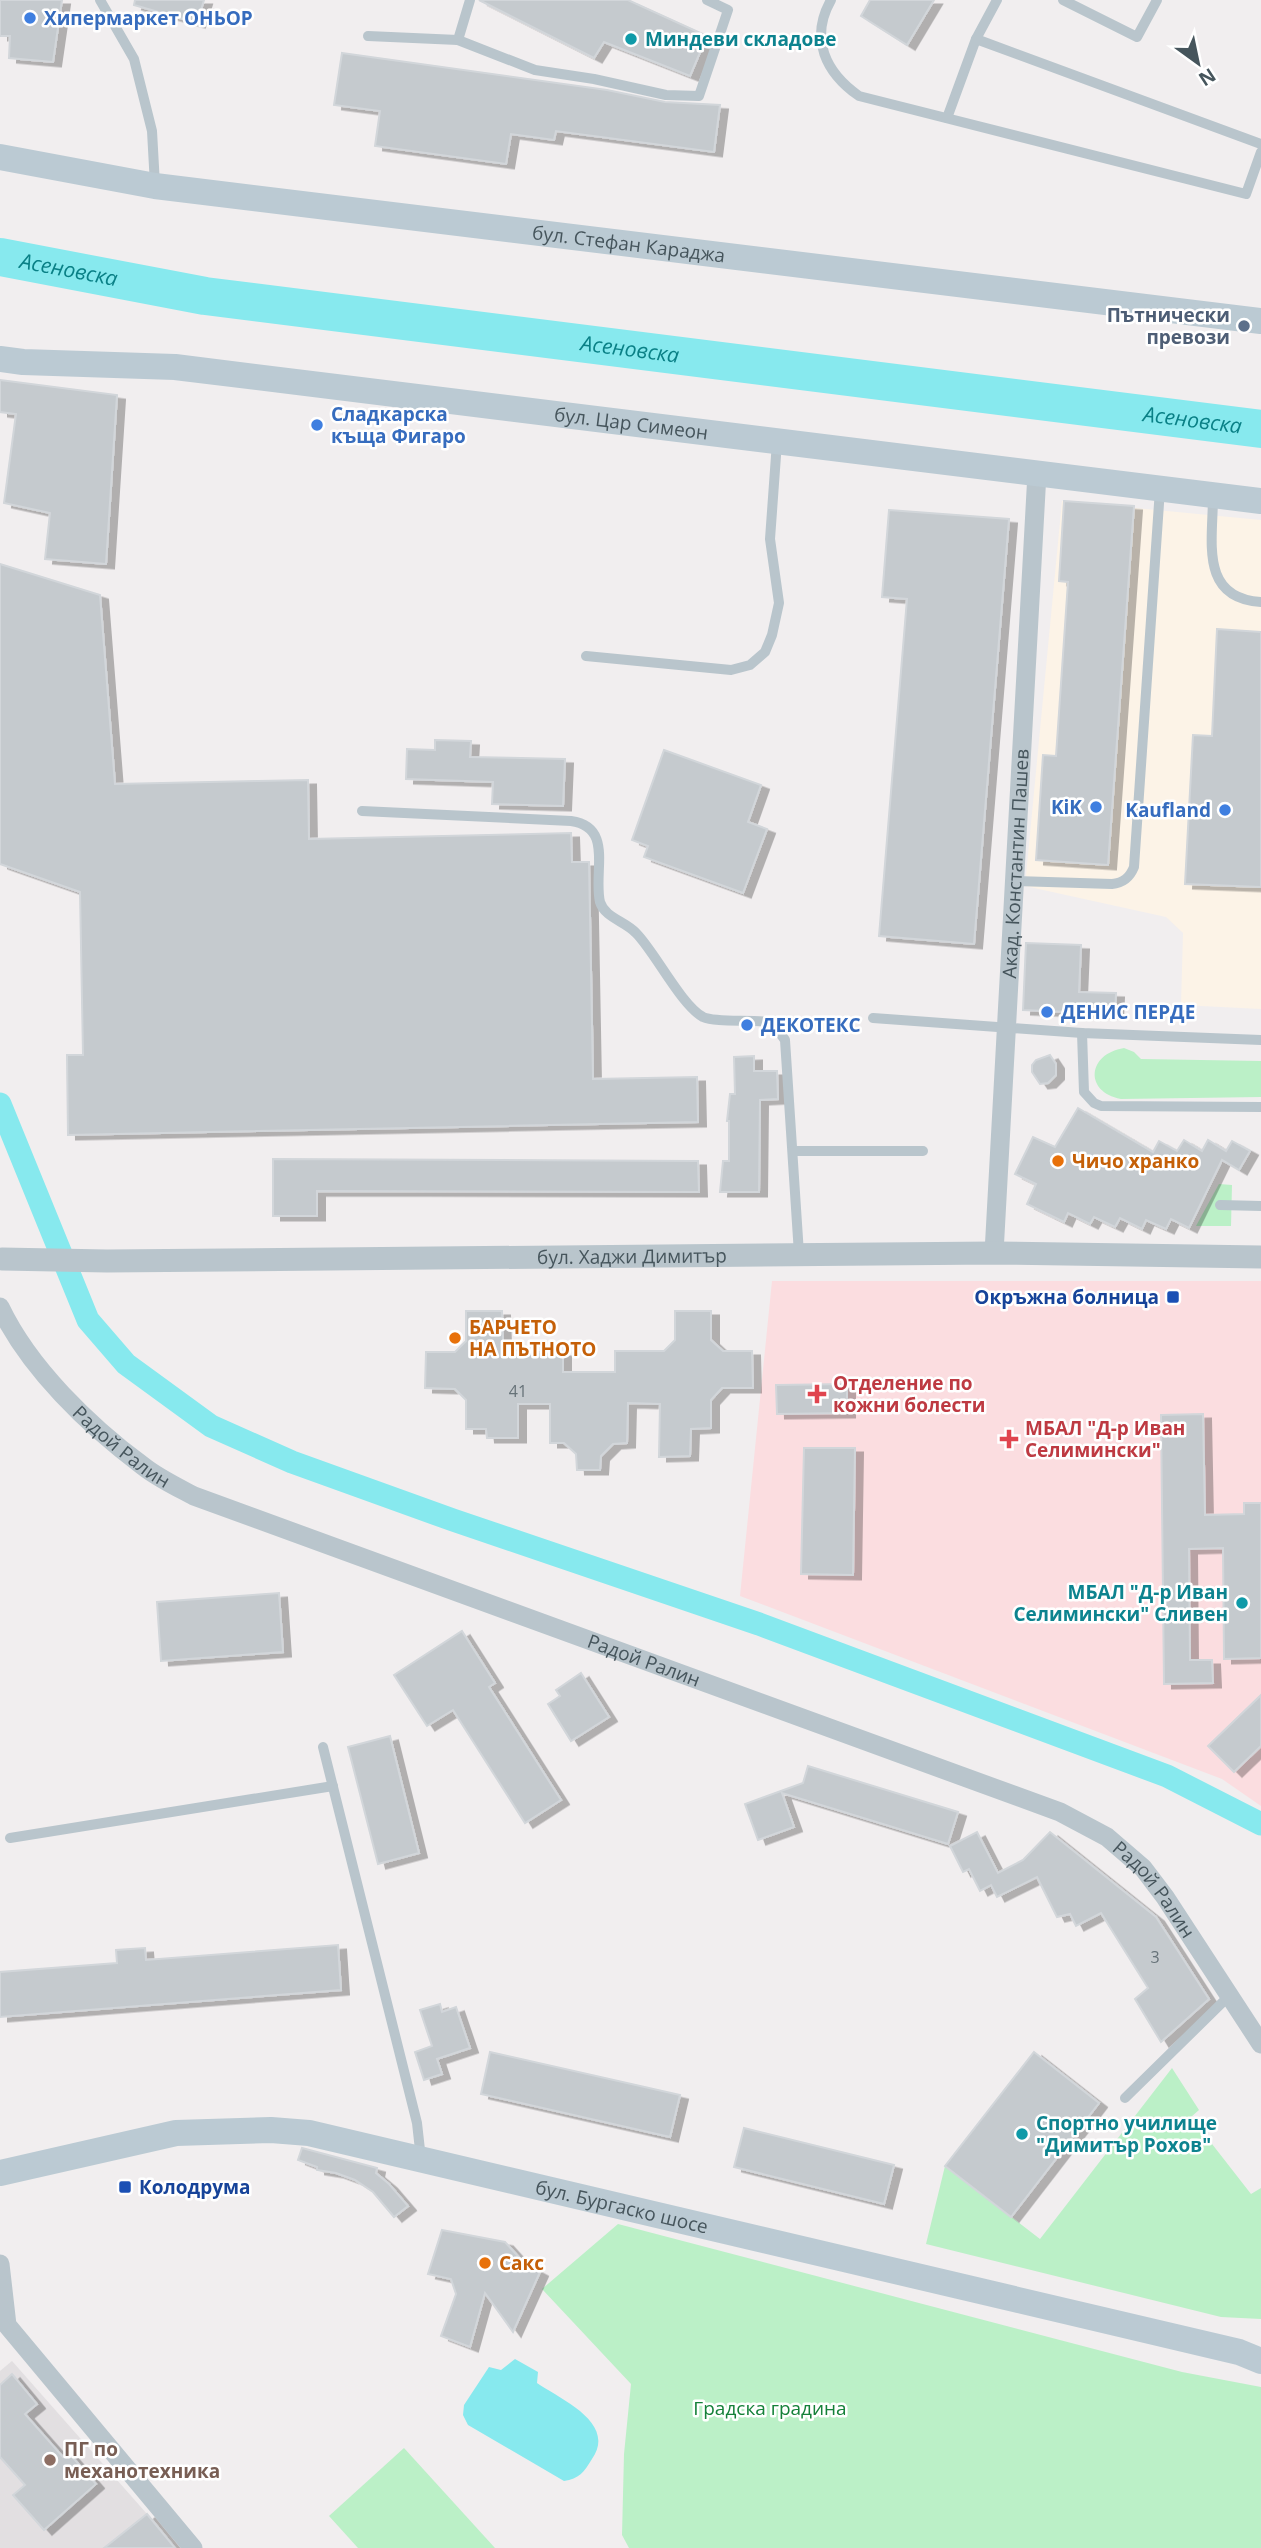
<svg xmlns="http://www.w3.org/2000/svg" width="1261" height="2548" viewBox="0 0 1261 2548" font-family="'Open Sans',sans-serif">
<defs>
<filter id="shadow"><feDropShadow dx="8" dy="4.5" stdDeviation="0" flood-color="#0004"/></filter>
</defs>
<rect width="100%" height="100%" fill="#f1eeef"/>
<polygon fill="#fcf3e7" points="1062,501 1261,520 1261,1009 1181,1005 1183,933 1166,917 1025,886"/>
<polygon fill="#e2dfe1" points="12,2361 177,2548 0,2548 0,2371"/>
<polygon fill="#fbdde0" points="772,1281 1261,1281 1261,1806 1222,1779 740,1596"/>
<g fill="#bbf0c7">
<path d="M 1124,1048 L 1134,1052 L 1141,1059 L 1261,1061 L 1261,1097 L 1121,1099 C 1084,1092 1087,1054 1124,1048 Z"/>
<polygon points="1219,1184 1232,1185 1231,1226 1196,1226"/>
<polygon points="1172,2068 1199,2110 1191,2117 1251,2194 1261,2188 1261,2319 1221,2317 926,2244 945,2166 1040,2239"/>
<polygon points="618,2224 1182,2372 1261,2387 1261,2548 629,2548 622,2535 624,2454 631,2384 542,2289"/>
<polygon points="404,2448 495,2548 358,2548 329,2516"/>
</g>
<path fill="#87e9ee" d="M 515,2359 L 538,2372 L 537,2383 C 562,2400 617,2423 592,2459 C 584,2472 579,2479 564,2481 L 468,2425 L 463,2415 L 464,2405 L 489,2367 L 501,2370 Z"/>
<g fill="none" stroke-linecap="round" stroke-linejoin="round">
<polyline stroke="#87e9ee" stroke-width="23" points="0,1104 88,1320 126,1364 211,1426 292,1462 453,1520 759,1624 1167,1776 1261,1824"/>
<path stroke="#87e9ee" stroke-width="38" id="s1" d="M 0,257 L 205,296 L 1261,429"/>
</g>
<g fill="#c5cace" stroke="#d2d6da" stroke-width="2" filter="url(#shadow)">
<polygon points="0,0 62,0 53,62 9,58 10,36 0,36"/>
<polygon points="135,0 204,0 197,23 134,5"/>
<polygon points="479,0 628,0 707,36 690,76 604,42 594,58"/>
<polygon points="870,0 934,0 907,45 861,16"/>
<polygon points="342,53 607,90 665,102 720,105 714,152 556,131 554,140 511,134 506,164 375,146 380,111 334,105"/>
<polygon points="0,380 117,395 106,564 45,559 50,513 4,503 16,414 0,412"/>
<polygon points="1064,501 1134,506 1108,865 1036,860 1043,755 1056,756 1068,582 1059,581"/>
<polygon points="889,510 1009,519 974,944 879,936 907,599 882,597"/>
<polygon points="0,564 100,595 115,784 308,780 309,839 571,833 572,862 589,862 593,1079 697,1077 698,1122 68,1135 67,1055 83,1055 80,892 0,864"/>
<polygon points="1217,629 1261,632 1261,887 1185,884 1193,735 1212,736"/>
<polygon points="435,740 471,741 470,757 565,759 563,806 492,804 493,782 406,779 407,749 435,750"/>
<polygon points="664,750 761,785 748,822 767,829 743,893 644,857 648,846 632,840"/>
<polygon points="1026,943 1081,945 1079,992 1116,993 1115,1014 1023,1010"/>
<polygon points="1050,1055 1056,1064 1056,1075 1048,1083 1040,1084 1032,1072 1032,1065 1036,1060"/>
<polygon points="754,1056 754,1071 777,1071 778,1099 760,1100 759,1192 720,1192 723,1161 729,1161 729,1121 727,1121 730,1094 735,1094 734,1057"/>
<polygon points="1078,1108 1153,1152 1159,1141 1177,1151 1184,1140 1202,1151 1208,1140 1226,1151 1232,1141 1250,1151 1239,1170 1222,1160 1189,1228 1171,1219 1166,1229 1146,1220 1142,1229 1120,1218 1115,1227 1094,1217 1090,1224 1068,1213 1064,1222 1027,1204 1036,1184 1015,1174 1033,1137 1055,1147"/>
<polygon points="273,1159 698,1161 699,1192 317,1191 317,1216 273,1216"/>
<polygon points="466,1311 502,1311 503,1341 514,1352 563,1352 563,1372 615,1372 615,1351 664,1351 675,1340 675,1311 711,1311 711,1340 723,1351 752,1351 753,1388 722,1388 711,1400 711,1428 691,1429 690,1456 659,1457 660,1404 628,1403 627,1443 613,1444 601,1456 600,1470 577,1470 576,1454 564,1443 550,1443 550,1404 518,1404 518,1438 487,1438 486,1429 466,1429 466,1400 455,1389 425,1388 426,1352 455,1352 466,1341"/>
<polygon points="847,1384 847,1413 777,1414 776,1385"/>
<polygon points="1203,1414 1205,1515 1244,1514 1244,1503 1261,1503 1261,1658 1224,1659 1223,1548 1189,1549 1190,1660 1212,1660 1213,1683 1164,1684 1161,1415"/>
<polygon points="804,1448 855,1448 853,1575 801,1574"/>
<polygon points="279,1593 283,1652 161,1661 157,1602"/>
<polygon points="462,1631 495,1683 489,1687 561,1800 525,1823 453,1710 427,1726 394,1675"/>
<polygon points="581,1673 609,1717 571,1741 548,1704 560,1696 556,1690"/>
<polygon points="1261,1695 1261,1746 1234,1772 1208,1746"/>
<polygon points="390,1736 419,1853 378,1864 348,1747"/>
<polygon points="808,1766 958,1812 948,1844 782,1793 794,1827 758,1840 745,1804 803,1783"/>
<polygon points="977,1832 998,1873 1023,1860 1050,1832 1156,1917 1209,1999 1161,2042 1135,1999 1148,1988 1101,1913 1076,1926 1070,1914 1057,1917 1037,1877 997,1897 991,1885 980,1891 969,1869 963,1872 950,1846"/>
<polygon points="338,1945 341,1990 0,2017 0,1972 117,1963 116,1950 145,1948 146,1960"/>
<polygon points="440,2004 442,2012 456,2007 470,2048 437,2059 442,2074 424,2080 415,2052 432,2046 420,2010"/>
<polygon points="490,2052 680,2095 670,2137 481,2094"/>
<polygon points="1034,2052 1099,2103 1011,2217 945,2166"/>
<polygon points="744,2128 894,2165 884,2204 734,2167"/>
<polygon points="302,2148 377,2168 376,2173 389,2184 408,2206 394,2217 373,2192 355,2180 336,2173 317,2170 317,2167 298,2160"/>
<polygon points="442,2230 505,2242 525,2264 540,2272 513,2332 485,2293 470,2347 441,2336 456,2294 451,2279 428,2274"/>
<polygon points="12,2374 37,2404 25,2414 63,2457 68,2452 96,2484 44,2530 13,2495 25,2485 0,2457 0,2385"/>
<polygon points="147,2514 175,2548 104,2548"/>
</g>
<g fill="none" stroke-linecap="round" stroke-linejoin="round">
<g stroke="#b9c5cc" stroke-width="10">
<polyline points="100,0 134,59 152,131 155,185"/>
<polyline points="470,0 458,40 535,70 594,79 666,95 699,96 728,10 707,0"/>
<path d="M 831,0 C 809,39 826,73 859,96 L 1246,194 L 1261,152"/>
<polyline points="1063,0 1137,37 1157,0"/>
<polyline points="368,36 458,40"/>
<polyline points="976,39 1261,144"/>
<polyline points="947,118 976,39 997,0"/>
<path d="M 1213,496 C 1213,541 1199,598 1261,602"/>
<polyline points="586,656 731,670 750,665 765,652 772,635 779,603 770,539 777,442"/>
<path d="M 362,811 L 571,821 C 614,827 593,872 600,902 C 605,918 625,921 636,933 C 655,952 681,1005 703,1017 C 716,1023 751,1019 767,1022 L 775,1026 L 785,1040 L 799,1254"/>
<path d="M 1014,881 L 1112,884 C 1124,883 1130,877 1134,867 L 1160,489"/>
<polyline points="873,1018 1082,1033 1261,1040"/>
<polyline points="1082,1033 1084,1092 1094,1103 1101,1106 1261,1107"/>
<polyline points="793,1151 923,1151"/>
<polyline points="1220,1205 1261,1206"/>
<polyline points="323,1747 417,2123 421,2159"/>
<polyline points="10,1838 333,1786"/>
<polyline points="1125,2098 1230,1995"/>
</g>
<g stroke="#b9c5cc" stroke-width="19">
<path id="s2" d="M 994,1253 L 1037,473"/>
<path id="s3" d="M 0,1307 C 29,1368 89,1426 143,1466 C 158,1478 177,1487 194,1496 L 1060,1812 L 1107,1837 L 1143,1868 L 1165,1897 L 1261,2044"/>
<polyline points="0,2264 7,2325 193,2548"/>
</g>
<path stroke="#b9c5cc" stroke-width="23" id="s4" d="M 2,1259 L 107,1261 L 994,1253 L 1261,1257"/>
<g stroke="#bbcad3" stroke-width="26">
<path id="s5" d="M 0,157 L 155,186 L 1261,321"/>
<path id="s6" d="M 0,359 L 23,362 L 175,367 L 1261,501"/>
<path id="s7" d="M 0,2173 L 176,2133 L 271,2130 L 309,2133 L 1239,2352 L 1261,2361"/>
</g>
</g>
<g fill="#3f7fe0" stroke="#fff" stroke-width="2.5">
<circle cx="30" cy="18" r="7"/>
<circle cx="317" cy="425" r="7"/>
<circle cx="1096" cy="807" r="7"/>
<circle cx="1225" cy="810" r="7"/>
<circle cx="1047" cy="1012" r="7"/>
<circle cx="747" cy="1025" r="7"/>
</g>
<g fill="#0f9aa8" stroke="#fff" stroke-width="2.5">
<circle cx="631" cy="39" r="7"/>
<circle cx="1242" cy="1603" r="7"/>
<circle cx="1022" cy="2134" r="7"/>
</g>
<circle fill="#5c6f8a" stroke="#fff" stroke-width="2.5" cx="1244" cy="326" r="7"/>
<g fill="#e8710a" stroke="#fff" stroke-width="2.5">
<circle cx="1058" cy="1161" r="7"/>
<circle cx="455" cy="1338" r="7"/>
<circle cx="485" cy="2263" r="7"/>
</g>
<g fill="#1a4fb4" stroke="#fff" stroke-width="2.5">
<rect x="1166" y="1290" width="14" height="14" rx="3.5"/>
<rect x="118" y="2180" width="14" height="14" rx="3.5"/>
</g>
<g fill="#e0444e" stroke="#fff" stroke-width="2.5">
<path d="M813.5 1383.5h7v7h7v7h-7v7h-7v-7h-7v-7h7z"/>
<path d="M1005.5 1428.5h7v7h7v7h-7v7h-7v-7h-7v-7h7z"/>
</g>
<circle fill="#8d6e63" stroke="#fff" stroke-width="2.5" cx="50" cy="2460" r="7"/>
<g text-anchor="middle" stroke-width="5" stroke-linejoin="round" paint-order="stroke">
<g font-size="16" fill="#667278">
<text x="518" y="1397">41</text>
<text x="1155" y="1963">3</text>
</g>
<g font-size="19" font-weight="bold" fill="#366cbe" stroke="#fff" text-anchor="start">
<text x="44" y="25">Хипермаркет ОНЬОР</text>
<text x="331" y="421">Сладкарска<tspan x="331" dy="22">къща Фигаро</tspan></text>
<text x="1082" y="814" text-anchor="end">KiK</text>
<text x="1211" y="817" text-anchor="end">Kaufland</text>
<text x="1061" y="1019">ДЕНИС ПЕРДЕ</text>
<text x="761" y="1032">ДЕКОТЕКС</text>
</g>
<g font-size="19" font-weight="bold" fill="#0d838f" stroke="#fff" text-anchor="start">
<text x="645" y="46">Миндеви складове</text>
<text x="1228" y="1599" text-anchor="end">МБАЛ "Д-р Иван<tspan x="1228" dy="22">Селимински" Сливен</tspan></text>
<text x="1036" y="2130">Спортно училище<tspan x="1036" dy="22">"Димитър Рохов"</tspan></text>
</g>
<g font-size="19" fill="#46555c" stroke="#fff">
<text dy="7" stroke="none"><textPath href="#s5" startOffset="635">бул. Стефан Караджа</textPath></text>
<text dy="7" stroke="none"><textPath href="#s6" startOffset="635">бул. Цар Симеон</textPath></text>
<text dy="7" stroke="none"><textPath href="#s2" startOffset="390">Акад. Константин Пашев</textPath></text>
<text dy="7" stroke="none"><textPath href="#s4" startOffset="630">бул. Хаджи Димитър</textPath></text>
<text dy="7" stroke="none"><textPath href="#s3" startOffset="187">Радой Ралин</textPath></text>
<text dy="7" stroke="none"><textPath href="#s3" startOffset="754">Радой Ралин</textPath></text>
<text dy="7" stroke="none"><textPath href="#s3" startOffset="1321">Радой Ралин</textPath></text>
<text dy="7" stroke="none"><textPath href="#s7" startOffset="635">бул. Бургаско шосе</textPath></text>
</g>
<g font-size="19" font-weight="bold" fill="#4e5e75" stroke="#fff" text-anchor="end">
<text x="1230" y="322">Пътнически<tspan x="1230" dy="22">превози</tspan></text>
</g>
<g font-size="19" font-weight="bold" fill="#c56008" stroke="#fff" text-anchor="start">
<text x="1072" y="1168">Чичо хранко</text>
<text x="469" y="1334">БАРЧЕТО<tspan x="469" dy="22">НА ПЪТНОТО</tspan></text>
<text x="499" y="2270">Сакс</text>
</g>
<g font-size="19" font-weight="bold" fill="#164399" stroke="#fff" text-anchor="end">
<text x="1159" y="1304">Окръжна болница</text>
<text x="139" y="2194" text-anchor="start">Колодрума</text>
</g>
<g font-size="19" font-weight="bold" fill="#be3a42" stroke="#fff" text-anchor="start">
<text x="833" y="1390">Отделение по<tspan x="833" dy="22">кожни болести</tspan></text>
<text x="1025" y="1435">МБАЛ "Д-р Иван<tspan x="1025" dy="22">Селимински"</tspan></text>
</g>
<g font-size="19" fill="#148039" stroke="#fff">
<text x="770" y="2415">Градска градина</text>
</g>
<g font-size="19" font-weight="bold" fill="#785e54" stroke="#fff" text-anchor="start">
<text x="64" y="2456">ПГ по<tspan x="64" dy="22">механотехника</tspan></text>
</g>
<g font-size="21" font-style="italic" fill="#0a8086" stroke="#fff">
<text dy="7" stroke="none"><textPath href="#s1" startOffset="70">Асеновска</textPath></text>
<text dy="7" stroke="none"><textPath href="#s1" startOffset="637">Асеновска</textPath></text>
<text dy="7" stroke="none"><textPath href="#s1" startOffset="1204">Асеновска</textPath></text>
</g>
</g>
<g transform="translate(1198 63) rotate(147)" stroke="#ffffff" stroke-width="5" paint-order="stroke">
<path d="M0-5L12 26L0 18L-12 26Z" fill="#46555c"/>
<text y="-10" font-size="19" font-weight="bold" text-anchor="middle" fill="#46555c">N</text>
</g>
</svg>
